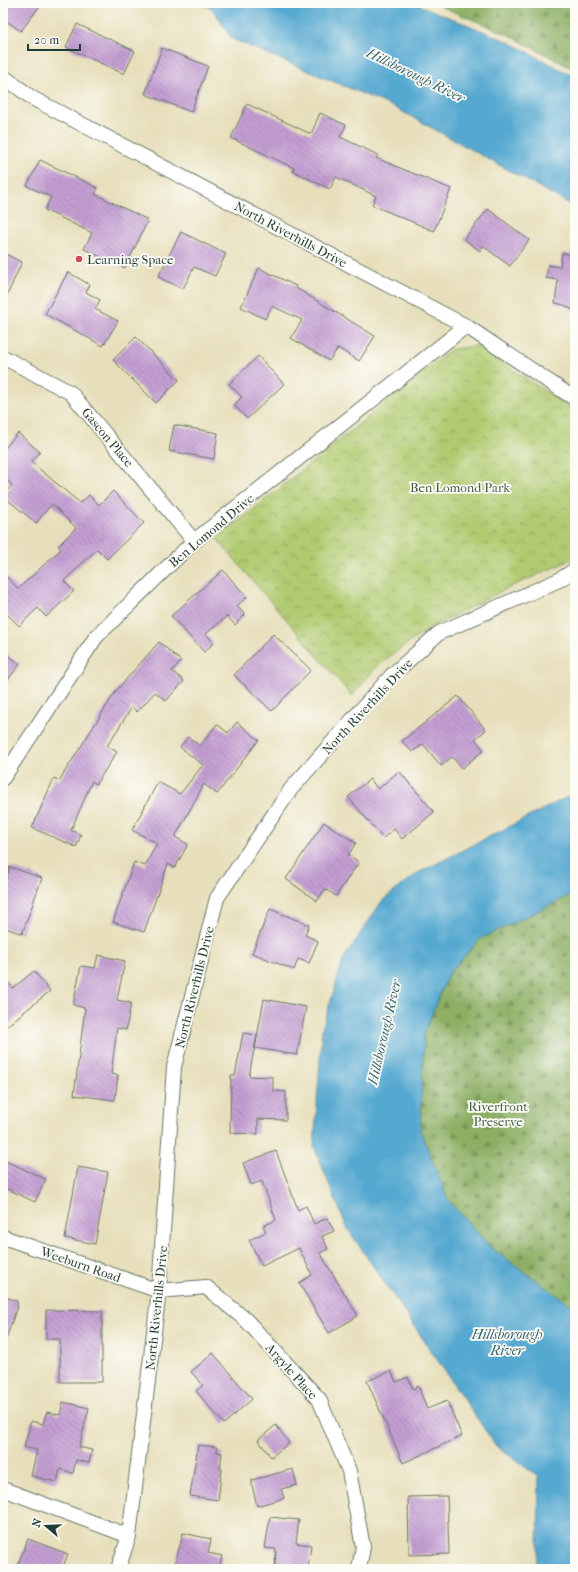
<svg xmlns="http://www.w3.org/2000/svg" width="578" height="1572" viewBox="0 0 578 1572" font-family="'IM FELL French Canon',serif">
<defs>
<pattern id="forest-firs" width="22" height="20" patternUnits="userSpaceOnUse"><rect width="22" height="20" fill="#8caf63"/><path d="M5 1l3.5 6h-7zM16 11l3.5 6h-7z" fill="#729052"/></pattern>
<pattern id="park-crowns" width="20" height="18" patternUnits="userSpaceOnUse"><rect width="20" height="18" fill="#b1cb71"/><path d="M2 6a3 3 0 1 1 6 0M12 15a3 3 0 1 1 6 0" fill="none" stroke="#8fa65e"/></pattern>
<pattern id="building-back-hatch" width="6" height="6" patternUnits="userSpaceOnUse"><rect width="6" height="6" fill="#c49fd3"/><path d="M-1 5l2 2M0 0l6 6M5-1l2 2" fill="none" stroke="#9f83ac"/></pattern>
</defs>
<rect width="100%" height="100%" fill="#fdfcf7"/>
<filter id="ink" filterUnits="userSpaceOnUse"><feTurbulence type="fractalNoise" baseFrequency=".025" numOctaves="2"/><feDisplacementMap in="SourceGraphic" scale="8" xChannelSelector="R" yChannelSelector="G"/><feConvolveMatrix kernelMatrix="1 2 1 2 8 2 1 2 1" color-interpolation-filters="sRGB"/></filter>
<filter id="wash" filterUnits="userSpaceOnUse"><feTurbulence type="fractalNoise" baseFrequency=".012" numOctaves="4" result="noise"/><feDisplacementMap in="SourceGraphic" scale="16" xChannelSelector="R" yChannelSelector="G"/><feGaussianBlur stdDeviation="0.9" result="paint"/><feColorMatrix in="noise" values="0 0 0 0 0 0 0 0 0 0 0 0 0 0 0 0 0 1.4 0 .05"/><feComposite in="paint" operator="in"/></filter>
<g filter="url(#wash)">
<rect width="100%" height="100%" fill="#e7dfbb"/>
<g fill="url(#forest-firs)" stroke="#56764c">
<polygon points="433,3 575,3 575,70 509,35"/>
<polygon points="575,893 575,1308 491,1248 448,1200 420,1130 424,1034 448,975 480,939"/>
</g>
<polygon fill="url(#park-crowns)" stroke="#688452" points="477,346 575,411 575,558 512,586 433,626 390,656 374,670 352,696 217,539 452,349"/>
<g fill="#54a8d0" stroke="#3a7282">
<polygon points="196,3 414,3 507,41 575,77 575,207 394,107 232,39 212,8"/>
<polygon points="575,793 575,893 480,939 448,974 424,1034 420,1130 448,1200 491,1248 575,1308 575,1569 535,1569 538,1556 539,1477 496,1446 347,1228 314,1147 322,1029 344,958 382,901 418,873"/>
</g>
<g id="blocks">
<g fill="url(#building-back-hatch)">
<polygon points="3,3 42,3 21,31 3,19"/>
<polygon points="77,24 135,51 124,74 66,47"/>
<polygon points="162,48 208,66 191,112 145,94"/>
<polygon points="247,104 311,134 320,113 346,125 340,137 378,155 376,158 451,189 434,231 372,205 376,196 336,177 330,189 293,171 294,168 231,138"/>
<polygon points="40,160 98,188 95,194 148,220 125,268 84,249 92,233 45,210 51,197 27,186"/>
<polygon points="488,209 529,240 510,266 483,246 480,251 464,239"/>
<polygon points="181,232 226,254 215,276 194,267 183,289 158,277"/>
<polygon points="3,253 22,262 3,304"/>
<polygon points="562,253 575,255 575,311 564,305 555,303 558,280 546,278 548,265 560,267"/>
<polygon points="259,268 296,286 296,288 375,336 359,361 338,348 329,361 291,338 302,320 272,306 265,319 241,307"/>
<polygon points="68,272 90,285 86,292 100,300 95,309 118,321 103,346 45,314"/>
<polygon points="136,337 179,380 156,403 113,360"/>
<polygon points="258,356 284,384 247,419 234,405 242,397 229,384"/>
<polygon points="174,425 218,433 214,459 169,451"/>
<polygon points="18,433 40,452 31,462 80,503 89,495 99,505 113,491 144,523 107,559 97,549 64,581 74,591 46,617 38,608 19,626 3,610 3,573 18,589 61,549 58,546 76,528 52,504 36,523 3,496 12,485 3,477 3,450"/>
<polygon points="223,570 247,597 237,606 245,615 235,625 227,616 206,634 214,643 204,652 171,616"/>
<polygon points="273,634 311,670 272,711 234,675"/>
<polygon points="159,642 181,661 172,671 184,681 166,701 155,692 137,712 132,707 107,746 117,752 96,784 92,781 71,830 81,835 76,847 32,828 54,778 59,781 116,691"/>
<polygon points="3,652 20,664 3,686"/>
<polygon points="458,696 486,730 475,739 484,750 462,768 452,757 441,766 423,744 412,752 402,741"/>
<polygon points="237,722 259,740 217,794 204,784 175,837 188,844 175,868 168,864 144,932 113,922 134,862 145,866 157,843 132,830 158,782 180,794 203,765 180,747 188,737 200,746 217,724 228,733"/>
<polygon points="399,771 434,812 402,839 394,829 383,838 348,797 370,779 378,789"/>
<polygon points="324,822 356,843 348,855 359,862 336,896 325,889 317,901 286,879"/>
<polygon points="10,867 42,878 22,934 3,927 3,888"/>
<polygon points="270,909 309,925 305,935 318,941 309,963 298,959 294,970 252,953"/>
<polygon points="98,955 125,961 117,1000 131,1003 126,1030 117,1028 111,1074 118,1075 115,1100 74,1095 85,1008 73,1005 81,966 95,968"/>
<polygon points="34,971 50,991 3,1029 3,977 13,988"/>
<polygon points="264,999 306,1007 297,1055 255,1048"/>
<polygon points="243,1033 257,1035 249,1076 273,1077 273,1091 286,1092 286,1120 258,1119 258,1134 230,1133 231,1076 235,1076"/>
<polygon points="276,1151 298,1210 306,1206 314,1224 327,1218 334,1231 322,1236 328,1249 320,1253 358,1316 329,1333 299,1283 312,1275 299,1248 262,1266 249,1240 266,1232 263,1226 276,1220 262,1181 251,1185 243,1163"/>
<polygon points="3,1160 46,1179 35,1202 3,1187"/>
<polygon points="78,1167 108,1172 95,1244 65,1238"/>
<polygon points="3,1296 17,1301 17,1307 5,1342 3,1342"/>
<polygon points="46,1310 102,1311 102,1382 60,1382 60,1339 46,1339"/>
<polygon points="213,1353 252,1399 224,1424 196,1391 203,1385 191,1372"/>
<polygon points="391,1371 396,1382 408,1377 413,1389 418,1386 427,1409 447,1401 462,1436 403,1463 367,1381"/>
<polygon points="63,1402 89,1408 79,1447 92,1450 89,1463 76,1460 73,1473 60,1469 57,1482 31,1476 37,1450 24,1447 31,1421 43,1424 47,1412 60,1415"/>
<polygon points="276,1425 289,1443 271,1457 258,1440"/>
<polygon points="198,1445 217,1447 217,1452 222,1453 220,1469 222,1469 218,1500 190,1496"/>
<polygon points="293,1469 297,1485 281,1489 284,1498 257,1506 252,1485 252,1480"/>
<polygon points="447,1496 449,1554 409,1555 408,1497"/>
<polygon points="270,1517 299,1520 296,1543 311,1545 308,1569 275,1569 276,1549 265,1548"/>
<polygon points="183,1533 211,1539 208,1553 222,1556 219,1569 174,1569"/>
<polygon points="28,1539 68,1554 62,1569 16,1569"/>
</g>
</g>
</g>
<g filter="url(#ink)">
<use href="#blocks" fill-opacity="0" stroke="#657663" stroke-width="1"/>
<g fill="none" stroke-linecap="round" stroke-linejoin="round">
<defs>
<g id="minor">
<polyline points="3,76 32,98 466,326 575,399"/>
<polyline points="3,357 71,393 194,541"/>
<polyline points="3,778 96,637 194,541 466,326"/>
<polyline points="3,1237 159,1291 206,1287 246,1320 319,1399 349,1471 363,1547 359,1569"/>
<polyline points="3,1489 129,1536"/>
<polyline points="118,1569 129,1536 159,1291 174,1067 217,898 291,789 392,675 439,633 559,580 575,570"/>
</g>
</defs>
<use href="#minor" stroke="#657663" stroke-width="16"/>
<use href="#minor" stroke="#fff" stroke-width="14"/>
</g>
</g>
<circle fill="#d1495b" stroke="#fdfcf7" stroke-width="1.5" cx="79" cy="259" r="4"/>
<g text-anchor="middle" stroke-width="3.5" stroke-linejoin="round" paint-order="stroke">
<g font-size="13" fill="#1f3d34" stroke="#fdfcf7">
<text transform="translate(291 234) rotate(28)" y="5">North Riverhills Drive</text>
<text transform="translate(108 437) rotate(50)" y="5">Gascon Place</text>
<text transform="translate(211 530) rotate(-40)" y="5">Ben Lomond Drive</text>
<text transform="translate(367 706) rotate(-47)" y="5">North Riverhills Drive</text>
<text transform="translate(194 987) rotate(-76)" y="5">North Riverhills Drive</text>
<text transform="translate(81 1264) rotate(19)" y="5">Weeburn Road</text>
<text transform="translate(156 1308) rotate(-84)" y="5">North Riverhills Drive</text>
<text transform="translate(292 1371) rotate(48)" y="5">Argyle Place</text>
</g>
<g font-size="13" fill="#1f3d34" stroke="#fdfcf7" text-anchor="start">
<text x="87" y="264">Learning Space</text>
</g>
<g font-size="13" fill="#446043" stroke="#fdfcf7">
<text x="460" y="492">Ben Lomond Park</text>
<text x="498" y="1111">Riverfront<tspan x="498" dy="15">Preserve</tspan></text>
</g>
<g font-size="14" font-style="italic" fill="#32626b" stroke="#fdfcf7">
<text transform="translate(416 75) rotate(26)" y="5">Hillsborough River</text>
<text transform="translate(384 1032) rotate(-77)" y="5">Hillsborough River</text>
<text x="507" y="1339">Hillsborough<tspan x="507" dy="16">River</tspan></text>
</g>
</g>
<rect width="578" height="1572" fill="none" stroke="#fdfcf7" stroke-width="16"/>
<g transform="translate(46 1526) rotate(289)" stroke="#fdfcf7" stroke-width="3" paint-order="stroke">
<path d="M0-3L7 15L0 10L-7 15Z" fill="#1f3d34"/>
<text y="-6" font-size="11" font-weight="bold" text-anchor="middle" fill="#1f3d34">N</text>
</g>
<path d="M28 44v6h52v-6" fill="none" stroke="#1f3d34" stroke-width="2"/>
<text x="34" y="44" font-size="12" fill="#1f3d34" stroke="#fdfcf7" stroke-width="3" paint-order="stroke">20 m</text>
</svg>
